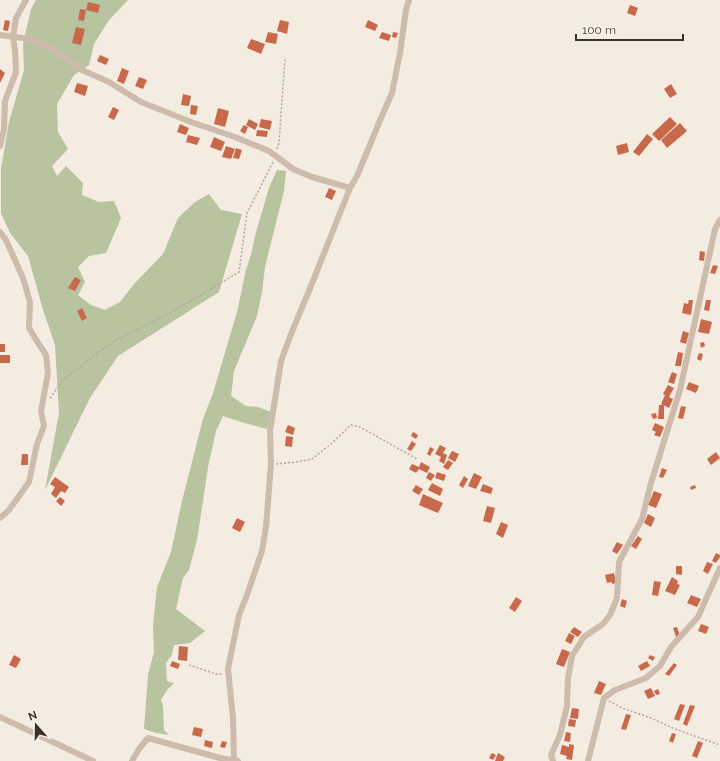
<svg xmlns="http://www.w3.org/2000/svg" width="720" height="761" viewBox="0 0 720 761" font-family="Raleway,sans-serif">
<rect width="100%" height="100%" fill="#f4ebe1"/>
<g fill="#b8c4a0">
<polygon points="36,0 128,0 109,20 94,44 89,65 74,75 57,104 58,132 68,149 52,166 57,176 66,166 83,183 82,195 99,202 114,201 121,218 106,253 89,256 78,267 85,282 78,295 91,305 105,310 120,302 134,284 163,254 178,218 195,202 209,194 221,210 242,214 219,292 118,356 90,398 45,490 59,413 55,345 43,310 28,256 10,233 1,213 1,169 9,122 24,70 23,44 31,9"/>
<polygon points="277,170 286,171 284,191 265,267 262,292 257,316 234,371 231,396 246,406 258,407 271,412 267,429 241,422 223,416 216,431 208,467 204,494 197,540 189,570 183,578 176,609 205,631 190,643 174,645 172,655 166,663 167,681 174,683 167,690 161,700 163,706 164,730 169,735 156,733 144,729 148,675 154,652 153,625 157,587 171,552 182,501 203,419 213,393 237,312 246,270 251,254 256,232 269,188"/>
</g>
<g fill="#c8694b">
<polygon points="88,2 100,5 98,13 86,10"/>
<polygon points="630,5 638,8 635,16 627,13"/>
<polygon points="80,9 86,10 84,21 78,20"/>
<polygon points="5,20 10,21 8,31 3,30"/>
<polygon points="280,20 289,22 287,34 277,31"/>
<polygon points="368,20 378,25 375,31 365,27"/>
<polygon points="76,27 85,29 81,45 72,43"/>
<polygon points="268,32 278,34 276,44 265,42"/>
<polygon points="382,32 391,35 389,41 379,38"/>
<polygon points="393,32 398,33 396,38 392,37"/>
<polygon points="251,39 265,44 261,54 247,48"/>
<polygon points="100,55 109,59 106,65 97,61"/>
<polygon points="122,68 129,71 124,84 117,81"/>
<polygon points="0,69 5,73 0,83"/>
<polygon points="139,77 147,80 143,89 135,86"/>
<polygon points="77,83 88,86 85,96 74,92"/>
<polygon points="671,84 677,94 670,98 664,89"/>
<polygon points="183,94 191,96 189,106 181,105"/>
<polygon points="191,105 198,106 196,115 190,114"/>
<polygon points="113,107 119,110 114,120 108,117"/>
<polygon points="218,108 229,111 225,127 214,124"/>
<polygon points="670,117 677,124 659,141 652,134"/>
<polygon points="249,119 258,124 255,130 246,125"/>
<polygon points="261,119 272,121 270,130 259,127"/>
<polygon points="680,123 687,131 667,148 661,140"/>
<polygon points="180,124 189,128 186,135 177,132"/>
<polygon points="244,125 248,127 245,134 240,131"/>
<polygon points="257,130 268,131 267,137 256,136"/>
<polygon points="647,134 653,139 639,156 633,152"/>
<polygon points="188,135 200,138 197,145 186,142"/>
<polygon points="214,137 225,142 221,151 210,147"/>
<polygon points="627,143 629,152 618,155 616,146"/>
<polygon points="226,146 235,149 231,159 222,157"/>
<polygon points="236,148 242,150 239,159 233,158"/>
<polygon points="329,188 336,191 332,200 325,197"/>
<polygon points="700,251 705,252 704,261 699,260"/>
<polygon points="713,265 718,266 715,274 710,273"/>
<polygon points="75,277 81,280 75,291 68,288"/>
<polygon points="689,300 693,300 691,315 682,313 684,303 688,304"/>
<polygon points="706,300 711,300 709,311 704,310"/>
<polygon points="82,308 87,318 82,321 77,311"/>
<polygon points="701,319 712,322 709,334 698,332"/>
<polygon points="683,331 689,333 686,344 680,342"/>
<polygon points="704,342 705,346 701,348 700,343"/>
<rect x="0" y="344" width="5" height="8"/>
<polygon points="678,352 683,353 681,366 675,366"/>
<polygon points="699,353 703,354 701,361 697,359"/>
<rect x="0" y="355" width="10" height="8"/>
<polygon points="672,372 677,374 674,384 668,382"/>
<polygon points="689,382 699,386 696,393 686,389"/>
<polygon points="668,385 674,388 669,397 673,399 669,408 661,404 665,395 663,394"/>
<polygon points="659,405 664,405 664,419 658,419"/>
<polygon points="681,406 686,407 683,419 678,418"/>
<polygon points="656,413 657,418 653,419 651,414"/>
<polygon points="655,423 664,427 660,437 654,435 656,432 652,430"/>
<polygon points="288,425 295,428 293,435 285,432"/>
<polygon points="413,432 418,435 416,439 411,436"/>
<polygon points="286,436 293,437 292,447 285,446"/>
<polygon points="412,441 416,444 411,451 407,449"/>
<polygon points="440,445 446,448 443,453 447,455 444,464 439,461 441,457 435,454"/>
<polygon points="430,447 434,449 430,456 427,454"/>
<polygon points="452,451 459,454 455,462 448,458"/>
<polygon points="716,452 720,458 711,465 707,459"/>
<polygon points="22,454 28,454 28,465 21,465"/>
<polygon points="448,460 453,463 448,470 443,467"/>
<polygon points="421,462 430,467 427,473 419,469 416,473 409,469 412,464 419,467"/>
<polygon points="662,468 667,470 663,478 659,477"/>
<polygon points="429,472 435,475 431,481 426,478"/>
<polygon points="437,472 446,475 444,481 435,478"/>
<polygon points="474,473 482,477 476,489 468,486"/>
<polygon points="464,476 468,479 463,488 459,485"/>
<polygon points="55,477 69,487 65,493 61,491 56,498 51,494 55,487 50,484"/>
<polygon points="432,483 443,489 440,496 428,490"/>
<polygon points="483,484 493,488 491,494 480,491"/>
<polygon points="416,485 423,489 419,495 412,491"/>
<polygon points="695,485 696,488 691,490 690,487"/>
<polygon points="654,491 662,494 656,508 648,505"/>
<polygon points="423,494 443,503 438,513 419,505"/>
<polygon points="60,497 65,501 61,506 56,501"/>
<polygon points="487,506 495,508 491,523 483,521"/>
<polygon points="648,514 655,518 651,527 644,523"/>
<polygon points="237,518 245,522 240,532 232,528"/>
<polygon points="501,522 508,525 503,538 496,534"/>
<polygon points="638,536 642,539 636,549 631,546"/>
<polygon points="617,542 623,545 617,554 612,551"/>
<polygon points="716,553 720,555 720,557 716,563 712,561"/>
<polygon points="707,562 713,564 708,574 703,571"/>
<polygon points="676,566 682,566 682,575 676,574"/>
<polygon points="614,573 616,583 612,584 612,582 607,583 605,575"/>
<polygon points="672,577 678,581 677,584 680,585 675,595 665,591"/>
<polygon points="654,581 661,582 658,596 652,595"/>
<polygon points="691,595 701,599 697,607 687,603"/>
<polygon points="516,597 522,601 515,612 509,608"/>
<polygon points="622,599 627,601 625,608 620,606"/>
<polygon points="701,624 709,627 706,634 698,631"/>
<polygon points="574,627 582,632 578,637 570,632"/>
<polygon points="677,627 680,636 676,637 673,628"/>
<polygon points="569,633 575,636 571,644 565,641"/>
<polygon points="179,646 188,647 187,661 178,660"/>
<polygon points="562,649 570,652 564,667 556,664"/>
<polygon points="14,655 21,659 16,668 9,665"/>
<polygon points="650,655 655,657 653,661 648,658"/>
<polygon points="172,661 180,664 178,669 170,666"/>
<polygon points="647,661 650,666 641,671 638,666"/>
<polygon points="674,663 677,665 669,676 665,674"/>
<polygon points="599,681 606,684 601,695 594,693"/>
<polygon points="651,688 655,696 648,699 644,691"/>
<polygon points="658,689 660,694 656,695 654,691"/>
<polygon points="680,704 685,705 679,721 674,719"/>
<polygon points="690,705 695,706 687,726 683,724"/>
<polygon points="572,708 579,709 578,719 570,718"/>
<polygon points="626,714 631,715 626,730 621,729"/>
<polygon points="569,719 576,720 575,727 568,726"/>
<polygon points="194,727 203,729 201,737 192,735"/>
<polygon points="566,732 571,733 570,742 564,741"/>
<polygon points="672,733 676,734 673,743 669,741"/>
<polygon points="205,740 213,742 212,748 204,746"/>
<polygon points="222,741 227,742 225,748 220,747"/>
<polygon points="698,741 703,743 697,758 692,756"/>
<polygon points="569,744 574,745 572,760 566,759 567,756 560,754 562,745 569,747"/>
<polygon points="492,753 496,755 493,760 489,758"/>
<polygon points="498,753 505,757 503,761 495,761"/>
</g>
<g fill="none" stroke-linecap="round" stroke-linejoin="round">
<g stroke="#b9a596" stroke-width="1.5" stroke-dasharray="2 2" stroke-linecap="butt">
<polyline points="277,149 279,143 285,58"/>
<polyline points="50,398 64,379 111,343 170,313 239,272 247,213 273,162"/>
<polyline points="276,464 296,462 312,459 332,443 351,425 360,427 417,459"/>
<polyline points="189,665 216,674 223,674"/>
<polyline points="609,701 622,708 651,718 675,729 720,745"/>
</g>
<g stroke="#cdbbac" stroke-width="6">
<polyline points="0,35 30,39 51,48 82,70 109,82 141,102 191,122 235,137 269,151 293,169 312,177 350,188"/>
<polyline points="0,146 4,129 5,101 16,72 15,50 13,37 16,18 26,0"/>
<polyline points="0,232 6,240 23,278 30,302 29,328 35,338 46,355 48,373 41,411 44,426 37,444 29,482 9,510 0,518"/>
<polyline points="0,717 93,761"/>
<polyline points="234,760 233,718 228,669 239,615 247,595 262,551 266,527 271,464 270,431 281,361 291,334 311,286 350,188 357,176 381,118 392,93 400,53 406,10 409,0"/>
<polyline points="132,761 139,749 148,738 220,758 238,761"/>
<polyline points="553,761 551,755 560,735 567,706 568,678 572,656 584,637 603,624 610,615 617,598 619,562 642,519 651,483 680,390 715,229 720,220"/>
<polyline points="588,761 604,698 615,690 646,678 660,666 671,647 698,617 720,568"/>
</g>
</g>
<g transform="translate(36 725) rotate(340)" stroke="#fbf5ee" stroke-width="3" paint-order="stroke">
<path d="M0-3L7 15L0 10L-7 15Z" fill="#3b302b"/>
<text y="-6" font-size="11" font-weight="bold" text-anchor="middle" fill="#3b302b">N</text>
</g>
<path d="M576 34v6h107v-6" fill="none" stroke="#3b302b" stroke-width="2"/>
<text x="582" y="34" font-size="12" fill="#3b302b" stroke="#fbf5ee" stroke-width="3" paint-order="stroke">100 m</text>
</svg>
